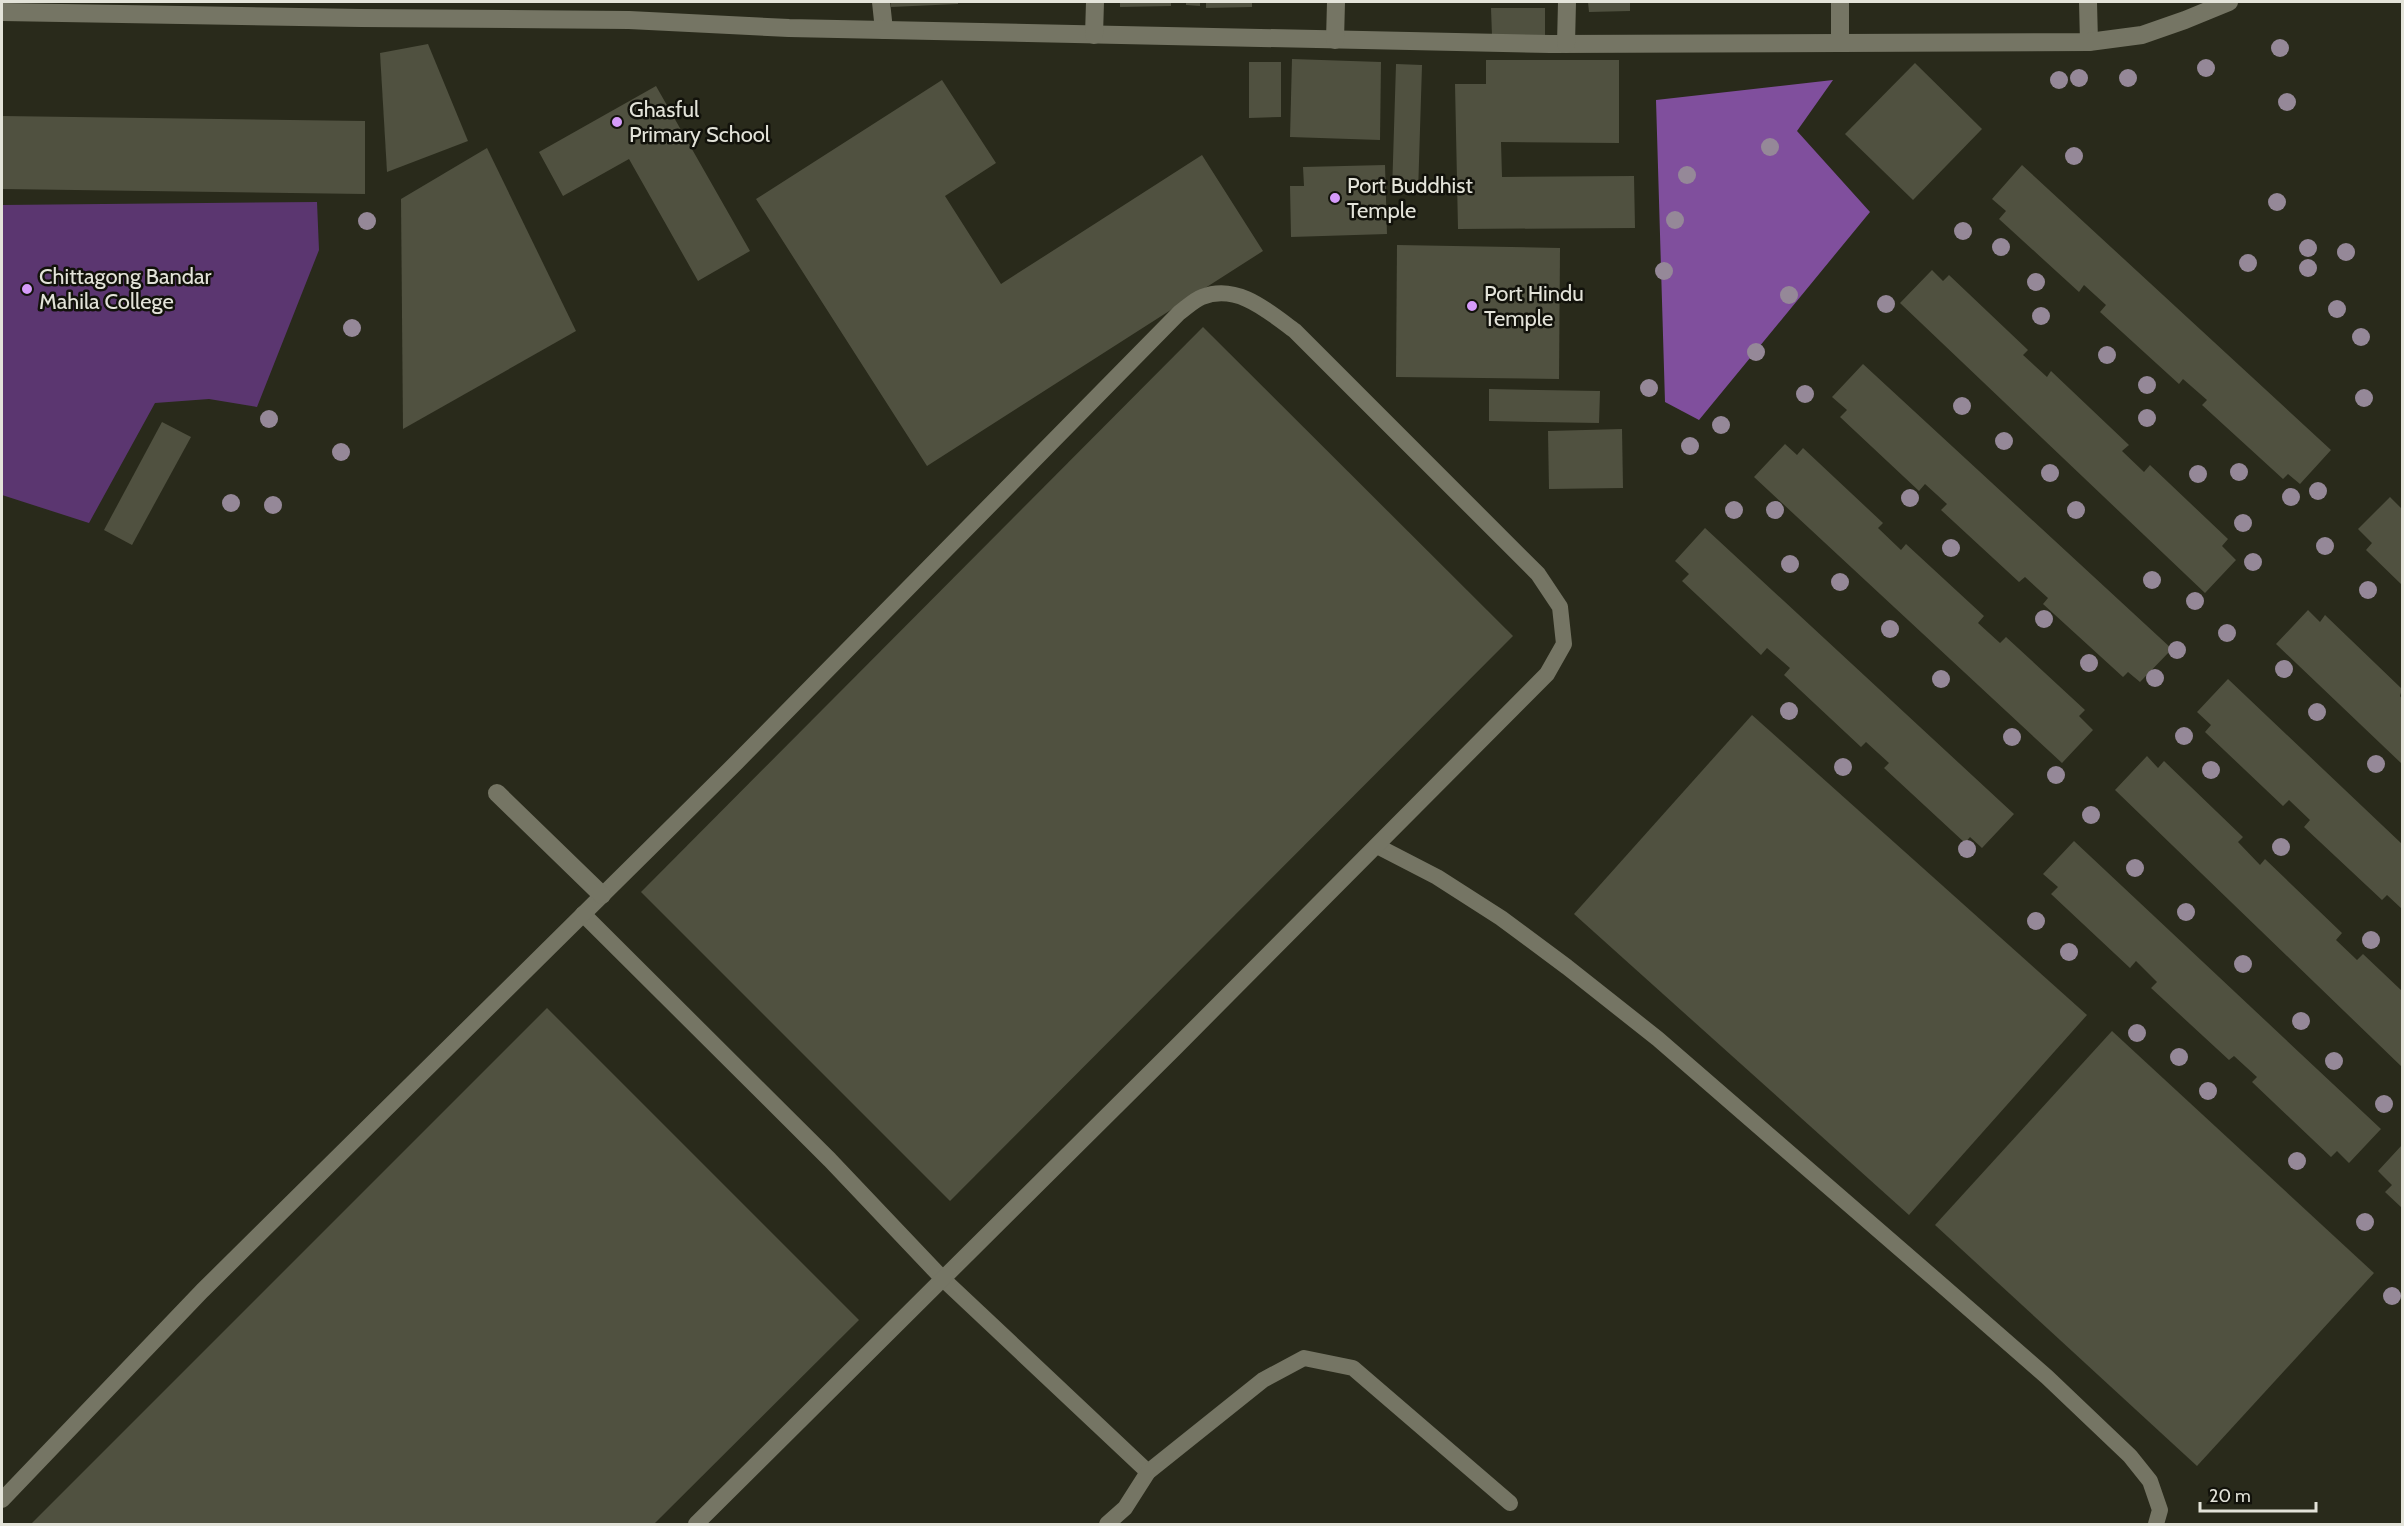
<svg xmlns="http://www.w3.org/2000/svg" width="2404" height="1526" viewBox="0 0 2404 1526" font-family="Cabin,sans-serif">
<rect width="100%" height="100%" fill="#292a1b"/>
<polygon fill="#5b3670" points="317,202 319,250 257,407 209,399 155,403 89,523 2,495 2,205"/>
<polygon fill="#804f9d" points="1833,80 1797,131 1870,212 1699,420 1665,402 1656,100"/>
<g fill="#505140">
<polygon points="891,2 958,2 958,4 891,7"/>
<polygon points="1120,2 1171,2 1171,6 1120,7"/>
<polygon points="1186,2 1200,2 1200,6 1186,5"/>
<polygon points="1206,2 1252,2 1252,7 1206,8"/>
<polygon points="1588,2 1630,2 1630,11 1589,12"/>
<polygon points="1491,8 1545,8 1545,35 1492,36"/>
<polygon points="428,44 468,141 387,172 380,53"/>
<polygon points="1292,59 1381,62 1380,140 1290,137"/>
<polygon points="1486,60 1619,60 1619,143 1501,142 1502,177 1634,176 1635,228 1458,229 1455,84 1486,84"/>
<polygon points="1249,62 1281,62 1281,117 1249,118"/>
<polygon points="1915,63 1982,129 1913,200 1845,134"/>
<polygon points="1396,64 1422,65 1418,193 1392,192"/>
<polygon points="942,80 996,163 945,196 1001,284 1202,155 1263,251 927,466 756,199"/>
<polygon points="656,86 750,251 698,281 629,159 563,196 539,152"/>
<polygon points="2,116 365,121 365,194 2,189"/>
<polygon points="487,148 576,331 403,429 401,199"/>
<polygon points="1385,165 1387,234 1291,237 1290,186 1304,186 1303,167"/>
<polygon points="2022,165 2331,450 2300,484 2288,474 2283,479 2202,405 2207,400 2183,379 2179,384 2100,312 2106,305 2084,285 2079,292 1999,219 2006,211 1992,199"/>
<polygon points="1397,245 1560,248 1559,379 1396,377"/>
<polygon points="1932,270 1943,281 1949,275 2028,350 2023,355 2047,377 2051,371 2129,445 2122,451 2144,472 2150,465 2228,539 2222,546 2236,560 2205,593 1900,303"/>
<polygon points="1203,327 1513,636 950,1201 641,892"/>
<polygon points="1863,364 2172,649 2140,682 2128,672 2123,677 2043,604 2048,598 2025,577 2019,582 1941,510 1947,504 1925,484 1919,491 1840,417 1847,410 1832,397"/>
<polygon points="1489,389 1600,391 1599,423 1489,421"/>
<polygon points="162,422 191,437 132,545 104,530"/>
<polygon points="1622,429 1623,488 1549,489 1548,431"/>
<polygon points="1785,444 1797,455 1803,448 1883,523 1878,528 1901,550 1906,544 1984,616 1978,623 2000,643 2006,637 2085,710 2079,716 2093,730 2062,763 1754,477"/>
<polygon points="2390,497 2402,509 2402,585 2366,550 2372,543 2358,529"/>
<polygon points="1705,528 2014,814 1982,848 1970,837 1965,843 1884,768 1889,763 1866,742 1861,747 1784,675 1790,668 1767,648 1761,655 1682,581 1689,574 1675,561"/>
<polygon points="2308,610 2320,622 2325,615 2402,689 2400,696 2402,699 2402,764 2276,644"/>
<polygon points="2228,679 2402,844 2402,909 2387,895 2382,900 2304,827 2310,820 2289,800 2283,806 2205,732 2211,725 2197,712"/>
<polygon points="1752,715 2087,1015 1909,1215 1574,914"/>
<polygon points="2147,756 2158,768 2164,761 2243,837 2238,842 2260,865 2265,859 2342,933 2336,940 2357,960 2363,954 2402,991 2402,1067 2115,790"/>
<polygon points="2074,841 2381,1129 2349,1163 2337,1151 2331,1157 2252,1082 2257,1077 2234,1056 2229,1060 2151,988 2157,982 2136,961 2130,968 2051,894 2058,887 2043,874"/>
<polygon points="547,1008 859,1320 654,1524 31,1524"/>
<polygon points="2112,1031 2374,1273 2197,1466 1935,1225"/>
<polygon points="2402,1145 2402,1208 2385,1192 2392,1185 2378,1171"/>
</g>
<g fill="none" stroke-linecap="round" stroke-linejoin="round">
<g stroke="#757564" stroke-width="16">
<polyline points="1377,846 1437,877 1501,918 1567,967 1658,1039 1944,1287 2047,1377 2130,1456 2150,1481 2160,1510 2156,1524"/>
<polyline points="583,914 830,1160 943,1279 1148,1472"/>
<path d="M 2,1500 L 202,1291 L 736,763 L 1179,313 C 1186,308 1194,300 1202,297 C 1237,283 1268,311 1295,331 L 1538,574 L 1560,607 L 1564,644 L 1547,674 L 1175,1048 L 696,1524"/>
<polyline points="1107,1524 1125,1508 1148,1472 1263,1380 1304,1358 1353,1368 1510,1503"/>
</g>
<g stroke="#757564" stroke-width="18">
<polyline points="881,2 884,30"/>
<polyline points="1840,2 1840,43"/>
<polyline points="2088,2 2089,42"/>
<polyline points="2,12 361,18 629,20 789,28 1550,44 1840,43 2089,42 2142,35 2185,20 2229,2"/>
<polyline points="1094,35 1095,2"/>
<polyline points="1335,40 1336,2"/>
<polyline points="1566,44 1567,2"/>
<polyline points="497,793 602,895"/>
</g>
</g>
<g fill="#958898">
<circle cx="2280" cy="48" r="9"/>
<circle cx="2206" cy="68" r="9"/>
<circle cx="2079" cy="78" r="9"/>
<circle cx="2128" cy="78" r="9"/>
<circle cx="2059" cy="80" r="9"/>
<circle cx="2287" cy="102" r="9"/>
<circle cx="1770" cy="147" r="9"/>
<circle cx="2074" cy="156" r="9"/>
<circle cx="1687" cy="175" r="9"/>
<circle cx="2277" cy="202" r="9"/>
<circle cx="1675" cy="220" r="9"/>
<circle cx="367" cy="221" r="9"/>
<circle cx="1963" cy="231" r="9"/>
<circle cx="2001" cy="247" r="9"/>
<circle cx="2308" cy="248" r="9"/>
<circle cx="2346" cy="252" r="9"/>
<circle cx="2248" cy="263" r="9"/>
<circle cx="2308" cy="268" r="9"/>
<circle cx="1664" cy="271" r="9"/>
<circle cx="2036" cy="282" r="9"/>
<circle cx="1789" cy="295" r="9"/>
<circle cx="1886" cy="304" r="9"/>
<circle cx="2337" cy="309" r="9"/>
<circle cx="2041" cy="316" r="9"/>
<circle cx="352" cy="328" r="9"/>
<circle cx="2361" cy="337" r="9"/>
<circle cx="1756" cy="352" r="9"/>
<circle cx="2107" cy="355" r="9"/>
<circle cx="2147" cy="385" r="9"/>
<circle cx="1649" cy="388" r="9"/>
<circle cx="1805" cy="394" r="9"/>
<circle cx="2364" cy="398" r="9"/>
<circle cx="1962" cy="406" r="9"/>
<circle cx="2147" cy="418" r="9"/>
<circle cx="269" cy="419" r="9"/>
<circle cx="1721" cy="425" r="9"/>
<circle cx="2004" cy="441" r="9"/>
<circle cx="1690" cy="446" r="9"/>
<circle cx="341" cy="452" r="9"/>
<circle cx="2239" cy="472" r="9"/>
<circle cx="2050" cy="473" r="9"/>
<circle cx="2198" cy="474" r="9"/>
<circle cx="2318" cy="491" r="9"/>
<circle cx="2291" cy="497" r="9"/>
<circle cx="1910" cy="498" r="9"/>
<circle cx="231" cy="503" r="9"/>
<circle cx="273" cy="505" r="9"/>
<circle cx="1734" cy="510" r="9"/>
<circle cx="1775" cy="510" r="9"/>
<circle cx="2076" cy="510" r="9"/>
<circle cx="2243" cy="523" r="9"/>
<circle cx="2325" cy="546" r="9"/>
<circle cx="1951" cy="548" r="9"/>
<circle cx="2253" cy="562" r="9"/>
<circle cx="1790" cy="564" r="9"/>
<circle cx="2152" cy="580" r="9"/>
<circle cx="1840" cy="582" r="9"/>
<circle cx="2368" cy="590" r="9"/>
<circle cx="2195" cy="601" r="9"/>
<circle cx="2044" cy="619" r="9"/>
<circle cx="1890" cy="629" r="9"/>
<circle cx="2227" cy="633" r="9"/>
<circle cx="2177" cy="650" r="9"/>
<circle cx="2089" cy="663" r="9"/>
<circle cx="2284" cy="669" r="9"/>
<circle cx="2155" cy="678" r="9"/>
<circle cx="1941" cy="679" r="9"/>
<circle cx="1789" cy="711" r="9"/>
<circle cx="2317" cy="712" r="9"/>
<circle cx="2184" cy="736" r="9"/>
<circle cx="2012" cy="737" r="9"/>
<circle cx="2376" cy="764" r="9"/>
<circle cx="1843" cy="767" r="9"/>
<circle cx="2211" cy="770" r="9"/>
<circle cx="2056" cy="775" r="9"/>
<circle cx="2091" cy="815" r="9"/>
<circle cx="2281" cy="847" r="9"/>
<circle cx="1967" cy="849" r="9"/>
<circle cx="2135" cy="868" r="9"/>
<circle cx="2186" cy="912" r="9"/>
<circle cx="2036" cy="921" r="9"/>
<circle cx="2371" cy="940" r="9"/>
<circle cx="2069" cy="952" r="9"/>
<circle cx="2243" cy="964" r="9"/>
<circle cx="2301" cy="1021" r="9"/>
<circle cx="2137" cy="1033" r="9"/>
<circle cx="2179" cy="1057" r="9"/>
<circle cx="2334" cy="1061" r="9"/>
<circle cx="2208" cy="1091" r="9"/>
<circle cx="2384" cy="1104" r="9"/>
<circle cx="2297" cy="1161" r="9"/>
<circle cx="2365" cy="1222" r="9"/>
<circle cx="2392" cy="1296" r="9"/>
</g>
<g fill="#d69bfa" stroke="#12120b" stroke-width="2">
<circle cx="617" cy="122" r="6"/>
<circle cx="1335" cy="198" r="6"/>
<circle cx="27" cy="289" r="6"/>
<circle cx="1472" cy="306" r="6"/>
</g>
<g text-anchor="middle" stroke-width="5" stroke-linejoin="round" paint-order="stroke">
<g font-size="22" fill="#e3e3d9" stroke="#12120b" text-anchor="start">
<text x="629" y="117">Ghasful<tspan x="629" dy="25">Primary School</tspan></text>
<text x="1347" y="193">Port Buddhist<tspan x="1347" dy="25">Temple</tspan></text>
<text x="39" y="284">Chittagong Bandar<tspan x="39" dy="25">Mahila College</tspan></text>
<text x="1484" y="301">Port Hindu<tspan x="1484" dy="25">Temple</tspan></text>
</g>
</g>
<rect width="2404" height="1526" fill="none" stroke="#e3e3d9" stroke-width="6"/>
<path d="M2200 1502v9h116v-9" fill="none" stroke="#e3e3d9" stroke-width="3"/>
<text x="2209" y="1502" font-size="18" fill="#e3e3d9" stroke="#12120b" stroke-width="4.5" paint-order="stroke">20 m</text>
</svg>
